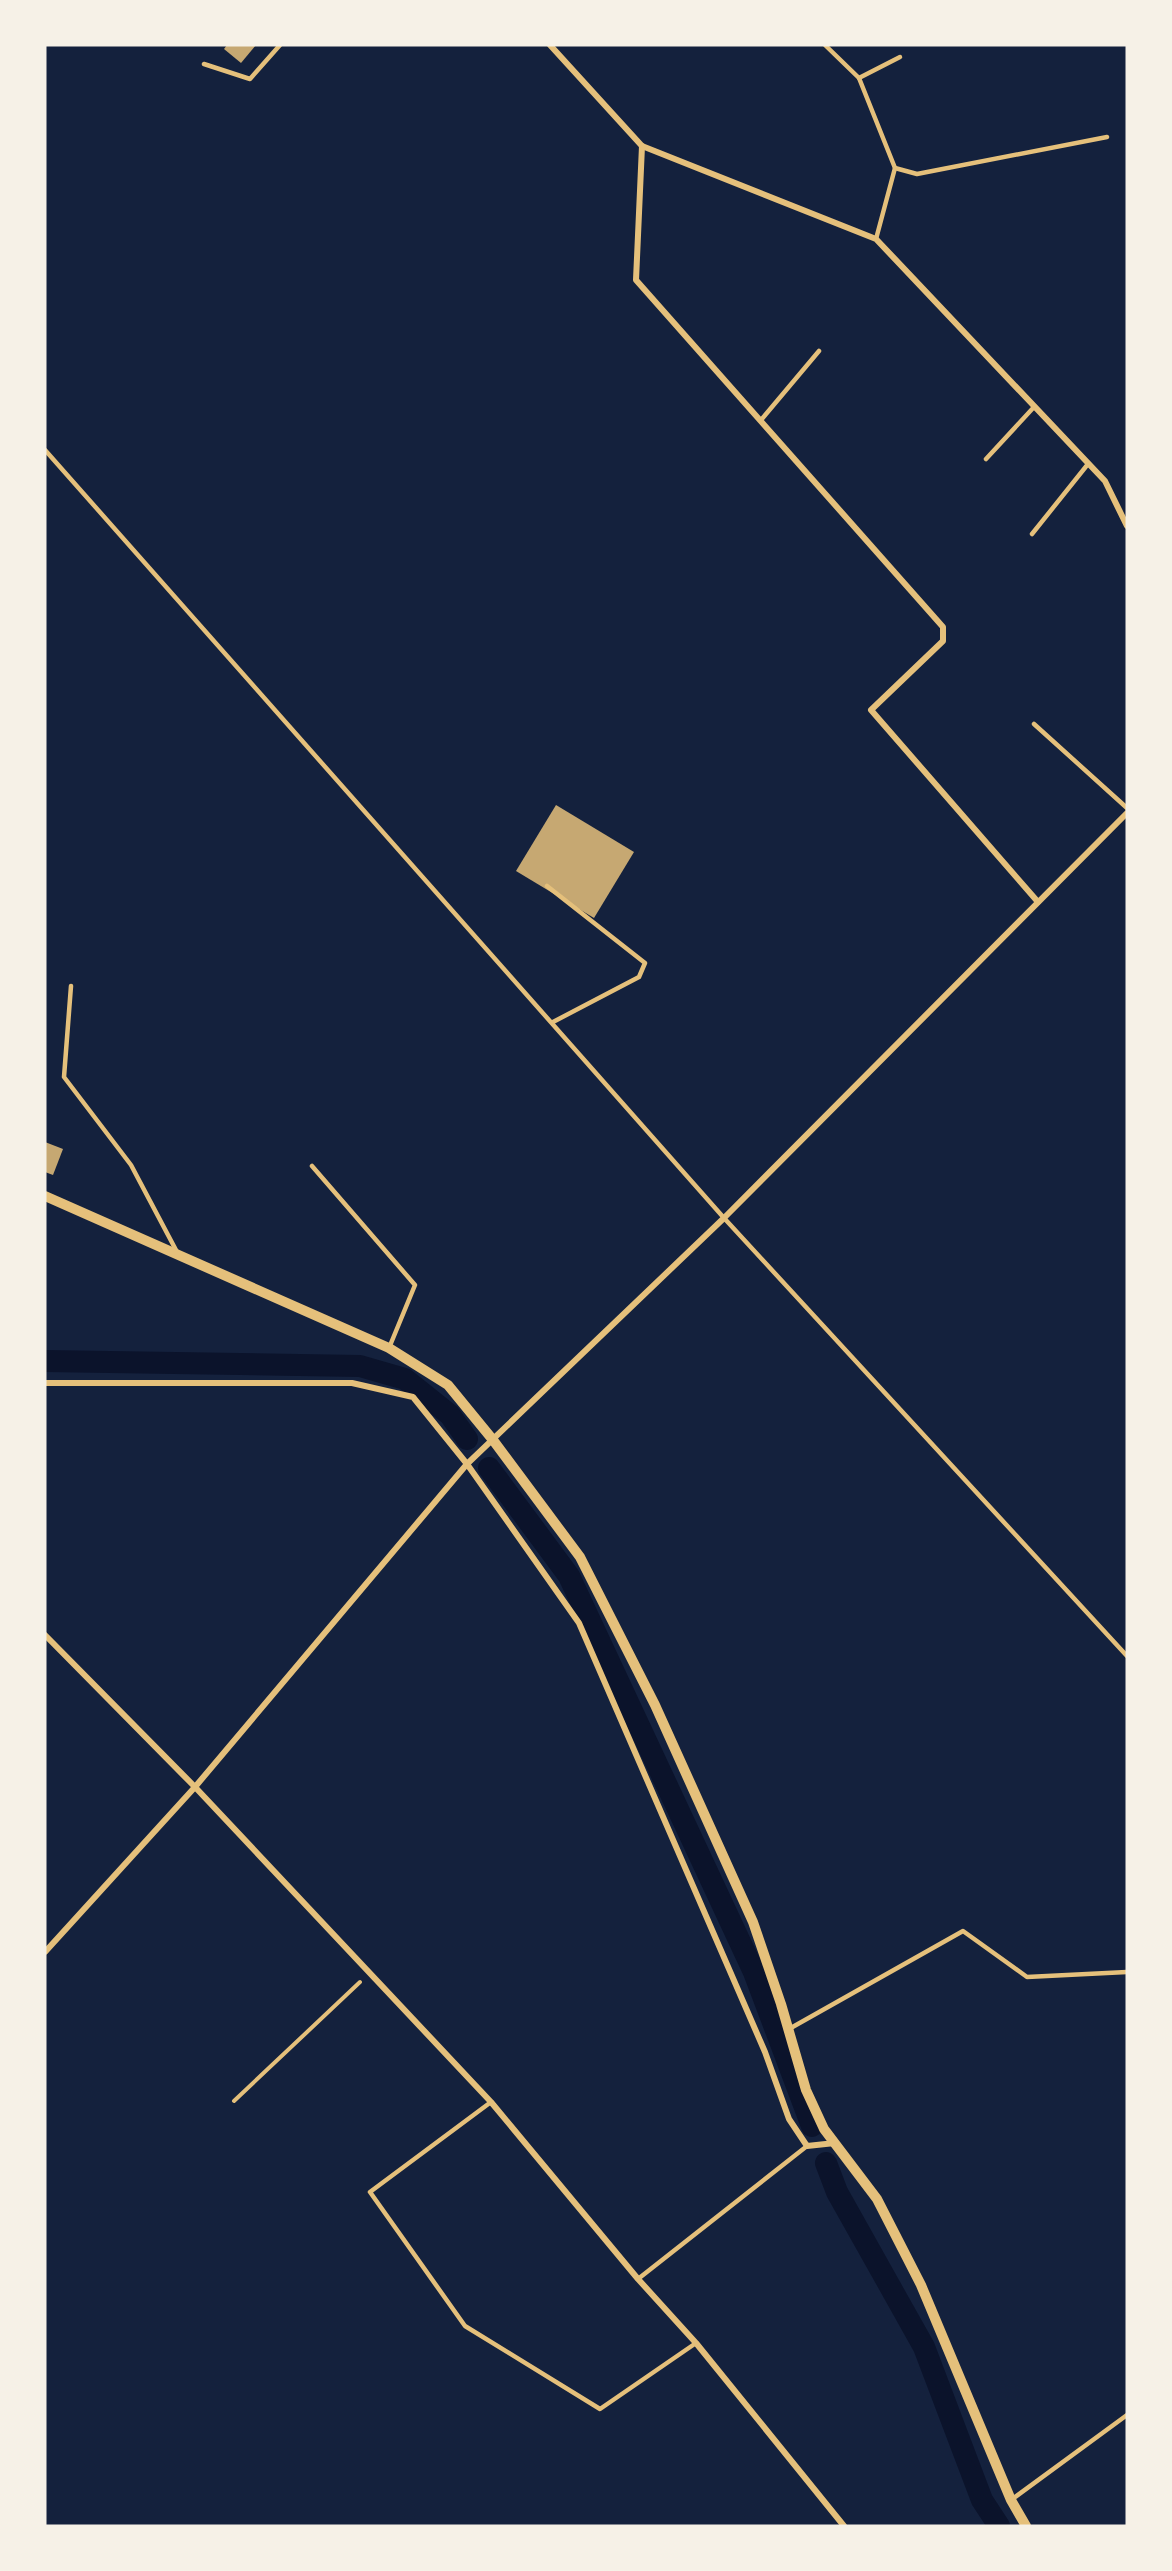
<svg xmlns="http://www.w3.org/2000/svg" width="1172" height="2571" viewBox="0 0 1172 2571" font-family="Poppins,sans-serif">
<rect width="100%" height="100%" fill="#14213d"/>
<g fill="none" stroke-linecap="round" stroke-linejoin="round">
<g stroke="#0b132b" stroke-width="22">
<polyline points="45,1361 360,1366 405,1379 450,1415 467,1439"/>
<polyline points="489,1468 569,1576 754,1972 812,2126"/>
<polyline points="826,2163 837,2192 924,2347 982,2500 999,2526"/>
</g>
</g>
<g fill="#c6a872">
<polygon points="227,45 256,45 241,63 224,49"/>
<polygon points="556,805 634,852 594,918 516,871"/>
<polygon points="45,1142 63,1149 53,1175 45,1172"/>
</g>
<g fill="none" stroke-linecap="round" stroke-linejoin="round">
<polyline stroke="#e5c07b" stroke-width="4" points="234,2101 360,1982"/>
<g stroke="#e5c07b" stroke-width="4.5">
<polyline points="825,45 859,78 895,168 876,239"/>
<polyline points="204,64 250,79 280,45"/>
<polyline points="859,78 900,57"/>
<polyline points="895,168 917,174 1107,137"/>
<polyline points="761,420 819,351"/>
<polyline points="45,450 724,1218 1127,1656"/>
<polyline points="986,459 1034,407"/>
<polyline points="1032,534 1088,464"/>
<polyline points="1034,724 1127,808"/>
<polyline points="547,886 645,963 639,977 553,1022"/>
<polyline points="71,986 64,1077 131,1165 177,1252"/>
<polyline points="312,1166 415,1285 389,1348"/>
<polyline points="789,2029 963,1931 1027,1977 1127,1972"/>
<polyline points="491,2102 370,2192 465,2326 600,2409 696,2343"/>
<polyline points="638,2279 807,2146"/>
<polyline points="1011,2500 1127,2415"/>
</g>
<g stroke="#e5c07b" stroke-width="6">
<polyline points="550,45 642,146 876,239 1105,481 1127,526"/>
<polyline points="642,146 636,280 943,627 943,641 871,710 1038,902"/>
<polyline points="45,1383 352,1383 413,1397 467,1464 579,1623 765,2052 789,2119 807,2146 835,2143"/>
<polyline points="45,1635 195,1787 491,2102 638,2279 696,2343 844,2526"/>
<polyline points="45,1952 195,1787 467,1464 724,1218 1127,813"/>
</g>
<polyline stroke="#e5c07b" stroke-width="10" points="45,1196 389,1348 448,1385 493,1440 580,1557 655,1705 753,1922 781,2004 806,2090 824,2129 877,2199 921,2285 1011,2500 1026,2526"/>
</g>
<rect width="1172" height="2571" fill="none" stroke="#f6f1e7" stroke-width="93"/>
</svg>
